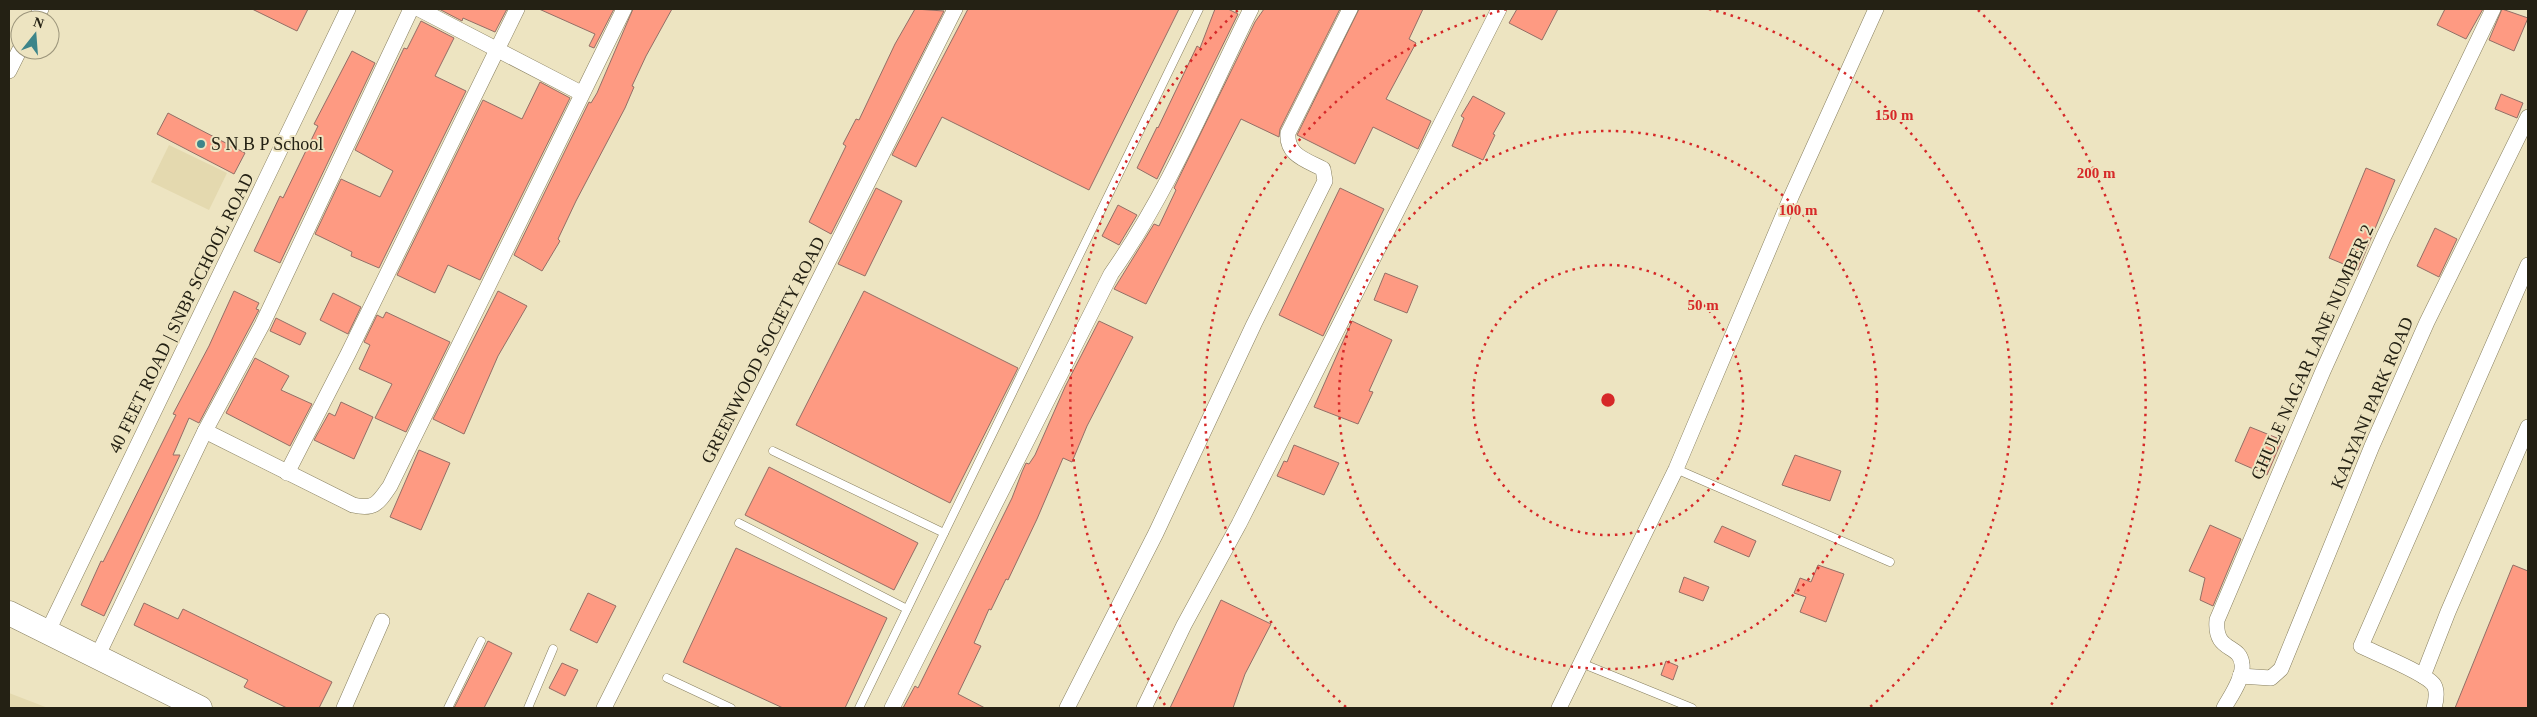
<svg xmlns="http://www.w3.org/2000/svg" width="2537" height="717" viewBox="0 0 2537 717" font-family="Georgia,serif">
<rect width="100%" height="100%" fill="#ede4c1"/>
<g fill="#e4d9af">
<polygon points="169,145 227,173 209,210 151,182"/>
<polygon points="9,693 48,708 9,708"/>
</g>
<g fill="#fe9a82" stroke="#936f66">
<polygon points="252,9 308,9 297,31"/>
<polygon points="439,9 507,9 495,32 463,18 462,21"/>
<polygon points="539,9 614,9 594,48 589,46 595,34"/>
<polygon points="633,9 672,9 646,56 632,86 634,87 625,108 576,201 558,239 560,241 542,271 514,255 589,102 591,103 597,93"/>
<polygon points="915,9 944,11 831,234 809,222 846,146 843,144 856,119 859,120 895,44"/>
<polygon points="968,9 1179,9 1089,190 942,117 916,167 892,155"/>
<polygon points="1215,9 1228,9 1238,14 1157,179 1137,168 1157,127 1158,128 1197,46 1200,48"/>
<polygon points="1264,9 1340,9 1280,129 1279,137 1241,119 1146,304 1114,289 1154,224 1159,226 1176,190 1174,188 1255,22"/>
<polygon points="1359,9 1423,9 1409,39 1416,43 1386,99 1431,121 1418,149 1373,127 1355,164 1297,135"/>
<polygon points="1517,9 1558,9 1542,40 1509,23"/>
<polygon points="2445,9 2483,9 2466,39 2437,25"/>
<polygon points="2502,9 2528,18 2514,51 2489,40"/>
<polygon points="421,21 454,38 435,76 466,91 379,268 351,256 352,252 315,234 341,179 380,197 393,171 355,150 404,48 407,49"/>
<polygon points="352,51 375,63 280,263 254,251 280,196 283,198 318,126 314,124"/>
<polygon points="540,82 570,98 480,280 448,265 435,293 397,275 483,100 522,119"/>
<polygon points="2501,94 2523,103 2517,118 2495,109"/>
<polygon points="1473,96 1505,113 1493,134 1495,135 1483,160 1452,146 1464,118 1461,116"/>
<polygon points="168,113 245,153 234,174 157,134"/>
<polygon points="2366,168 2395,180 2358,270 2329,258"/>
<polygon points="876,188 902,201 865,276 838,264"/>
<polygon points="1340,188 1384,209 1323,336 1279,315"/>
<polygon points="1118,205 1137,215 1119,245 1102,236"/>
<polygon points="2435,228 2457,239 2439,277 2417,266"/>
<polygon points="1385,273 1418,286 1407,313 1374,300"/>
<polygon points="234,291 259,303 256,309 259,310 199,423 189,418 173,455 180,455 104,616 81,605 101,561 103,562 176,415 173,414 209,346"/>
<polygon points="498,291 527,306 498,356 464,434 433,419"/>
<polygon points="864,291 1018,368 950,503 796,425"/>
<polygon points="333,293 361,307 348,334 320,320"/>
<polygon points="386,312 450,342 406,432 375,418 392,384 359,369 370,345 364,342 377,315 383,318"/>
<polygon points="276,318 306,333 300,345 270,331"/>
<polygon points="1099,321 1133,337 1087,426 1072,462 1063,458 1037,519 1008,580 1006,579 991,610 989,609 974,643 981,646 958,694 985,708 903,708 915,686 918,688 1012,498 1022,472 1026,463 1029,464 1035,455 1065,387"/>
<polygon points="1352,321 1392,340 1369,391 1373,392 1358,424 1314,407"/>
<polygon points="255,358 289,376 281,390 312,404 290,446 226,413"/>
<polygon points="341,402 373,417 354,459 314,440 329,413 335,416"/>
<polygon points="2250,427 2282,440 2267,475 2235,461"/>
<polygon points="1294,445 1339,463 1324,495 1277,476 1284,461 1287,462"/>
<polygon points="419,450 450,463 421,530 390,517"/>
<polygon points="1795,455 1841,471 1830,501 1782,485"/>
<polygon points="769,467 918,543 894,590 745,515"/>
<polygon points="2210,525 2241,539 2213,606 2200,600 2205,578 2189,571"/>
<polygon points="1722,526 1756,541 1749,557 1714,542"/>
<polygon points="736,548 887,618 845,708 783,708 683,662"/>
<polygon points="1818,565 1844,574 1826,622 1800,612 1806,597 1794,593 1800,578 1811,582"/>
<polygon points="2513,565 2528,571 2528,708 2455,708"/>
<polygon points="1684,577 1709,587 1703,601 1679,592"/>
<polygon points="588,593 616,606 597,643 570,630"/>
<polygon points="1221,600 1271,624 1245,674 1233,708 1170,708"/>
<polygon points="144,603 178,619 183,609 332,682 319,708 287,708 244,687 248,680 134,625"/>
<polygon points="488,641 512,653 484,708 454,708"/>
<polygon points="1666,661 1678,666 1673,680 1661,675"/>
<polygon points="562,663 578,670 565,696 549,688"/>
</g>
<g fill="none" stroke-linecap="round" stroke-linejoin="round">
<defs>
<g id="lane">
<polyline points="773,451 944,533"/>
<polyline points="1676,469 1890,562"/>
<polyline points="739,523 907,609"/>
<polyline points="1581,663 1692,708"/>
<polyline points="667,678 731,708"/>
<polyline points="448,708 481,641"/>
<polyline points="528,708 553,649"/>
<polyline points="859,708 1199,9"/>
</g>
<g id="street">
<polyline points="419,9 581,93"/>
<polyline points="35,20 41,9"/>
<polyline points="9,71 20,49"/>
<path d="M 205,431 L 353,505 C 375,510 378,503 390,486 L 624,9"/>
<polyline points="287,473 348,354 517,9"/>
<polyline points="47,633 348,9"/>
<polyline points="97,657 205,431 262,325 411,9"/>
<polyline points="2240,676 2271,678 2281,669 2372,446 2427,322 2528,117"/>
<polyline points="2423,676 2448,612 2528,427"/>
<polyline points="344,708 382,621"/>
<polyline points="604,708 955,9"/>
<path d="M 892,708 L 1111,274 C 1168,193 1207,98 1251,9"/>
<path d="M 1067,708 L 1156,533 L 1254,324 L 1325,181 L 1323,169 C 1306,160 1286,155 1288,133 L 1350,9"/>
<polyline points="1144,708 1184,625 1239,524 1499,9"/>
<polyline points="1559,708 1676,469 1791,197 1876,9"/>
<path d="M 2224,708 C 2230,697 2244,678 2242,664 C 2240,643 2214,653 2217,620 L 2323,371 L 2384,236 L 2493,9"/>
<path d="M 2434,708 C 2436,701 2438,692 2434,685 C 2426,673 2375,653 2361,646 L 2528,265"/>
</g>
<polyline id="primary" points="9,613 200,708"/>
</defs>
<use href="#lane" stroke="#877f5f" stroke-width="9"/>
<use href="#street" stroke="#877f5f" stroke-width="16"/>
<use href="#primary" stroke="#877f5f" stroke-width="25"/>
<use href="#lane" stroke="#fff" stroke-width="8"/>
<use href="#street" stroke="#fff" stroke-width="15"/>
<use href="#primary" stroke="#fff" stroke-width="24"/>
</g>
<g fill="none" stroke="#d62828" stroke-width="2.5" stroke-dasharray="2.5 5">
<circle cx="1608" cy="400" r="135"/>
<circle cx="1608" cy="400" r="269"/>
<path d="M1346 707A404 404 0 0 1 1507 9M1709 9A404 404 0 0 1 1870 707"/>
<path d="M1165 705A538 538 0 0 1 1238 10M1978 10A538 538 0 0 1 2051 705"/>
</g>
<circle fill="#3d858a" stroke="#ede4c1" stroke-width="2" cx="201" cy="144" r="5"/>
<g text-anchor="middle" stroke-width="4" stroke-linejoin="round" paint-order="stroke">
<g font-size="18" fill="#242114" stroke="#ede4c1" text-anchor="start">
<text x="211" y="150">S N B P School</text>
</g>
<g font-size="18" fill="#242114" stroke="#ede4c1">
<text transform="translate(181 313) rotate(-64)" y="6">40 FEET ROAD | SNBP SCHOOL ROAD</text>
<text transform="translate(763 350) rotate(-63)" y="6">GREENWOOD SOCIETY ROAD</text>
<text transform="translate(2312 352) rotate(-66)" y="6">GHULE NAGAR LANE NUMBER 2</text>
<text transform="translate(2372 403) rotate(-67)" y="6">KALYANI PARK ROAD</text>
</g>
</g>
<circle cx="1608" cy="400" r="8" fill="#d62828" stroke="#ede4c1" stroke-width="2.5"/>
<g font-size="15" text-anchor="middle" font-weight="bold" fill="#d62828" stroke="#ede4c1" stroke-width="4" stroke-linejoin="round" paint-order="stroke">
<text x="1894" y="120">150 m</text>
<text x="2096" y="178">200 m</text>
<text x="1798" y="215">100 m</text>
<text x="1703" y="310">50 m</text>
</g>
<rect width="2537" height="717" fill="none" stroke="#242114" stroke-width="20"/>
<g transform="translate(35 35) rotate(17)"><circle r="24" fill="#ede4c1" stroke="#9d967c"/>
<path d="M0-4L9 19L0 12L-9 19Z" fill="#3d858a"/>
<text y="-8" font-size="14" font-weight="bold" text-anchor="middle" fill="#242114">N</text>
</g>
</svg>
